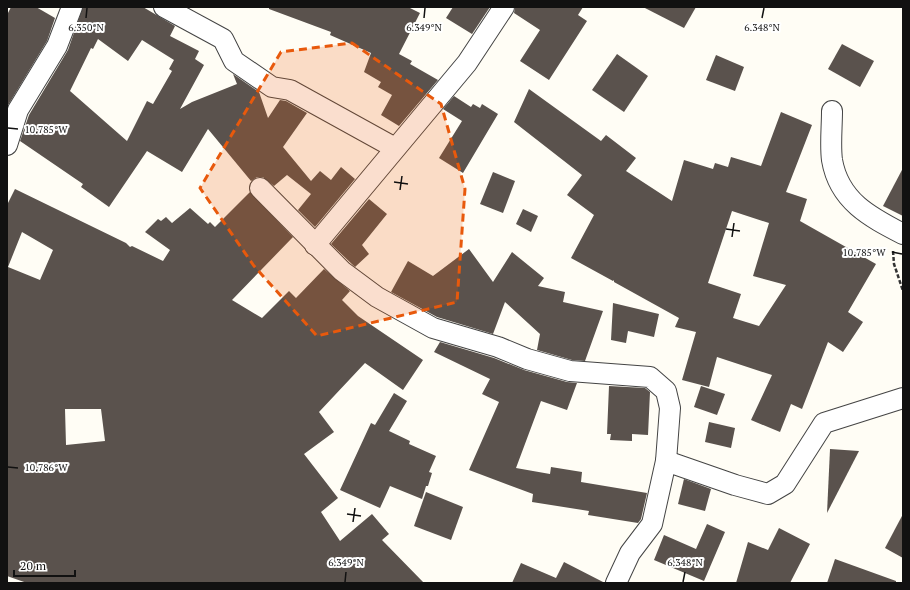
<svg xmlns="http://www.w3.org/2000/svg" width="910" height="590" viewBox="0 0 910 590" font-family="'PT Serif',serif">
<rect width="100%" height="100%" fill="#fffdf5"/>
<g fill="#5a524d" fill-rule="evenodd">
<polygon points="11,7 36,7 55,18 47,41 7,107 7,15"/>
<path d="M 83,7 L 143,7 L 175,26 L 170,36 L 199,51 L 195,59 L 204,65 L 180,109 L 192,102 L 237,84 L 233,74 L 259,92 L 268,118 L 280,100 L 286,101 L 307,113 L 283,147 L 311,181 L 320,171 L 331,180 L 341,167 L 355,179 L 315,227 L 298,210 L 311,194 L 287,175 L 274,186 L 263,177 L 257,177 L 251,181 L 208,129 L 182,172 L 147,151 L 109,207 L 81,187 L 83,184 L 20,141 L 29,115 L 68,50 ZM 98,39 L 128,61 L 142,40 L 174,60 L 169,69 L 172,71 L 153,104 L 147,101 L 127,141 L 70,91 L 91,48 L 93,49 Z"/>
<polygon points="269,7 408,7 420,13 399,54 412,61 410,64 438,80 399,126 381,115 392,95 378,87 381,82 364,72 371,53 330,35 331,32 269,9"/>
<polygon points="453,7 490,7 472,34 446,18"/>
<polygon points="515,7 583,7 578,15 587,21 549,80 520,61 540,30 514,13"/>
<polygon points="643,7 696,7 684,28"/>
<polygon points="842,44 874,61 860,87 828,69"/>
<polygon points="617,54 648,76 624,112 592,90"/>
<polygon points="716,55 744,67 735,91 706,80"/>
<path d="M 529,89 L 601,141 L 606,135 L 636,158 L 626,171 L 672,201 L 684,160 L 713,169 L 715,163 L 728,167 L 731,157 L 761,166 L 781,112 L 812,125 L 786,192 L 807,199 L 800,221 L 876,264 L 848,312 L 863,322 L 843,352 L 828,342 L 802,409 L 791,404 L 780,432 L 751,420 L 772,375 L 717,357 L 709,387 L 682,380 L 696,332 L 675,327 L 679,318 L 614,282 L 614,280 L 613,281 L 571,258 L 594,215 L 567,195 L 582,175 L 514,122 ZM 732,211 L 769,223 L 753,276 L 786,285 L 759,326 L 733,318 L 741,294 L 708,283 Z"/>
<polygon points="454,96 471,107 473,104 480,108 482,104 498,114 463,173 439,158 462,121 443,109"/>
<polygon points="903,168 903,216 883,206"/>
<polygon points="493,172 515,181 503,213 480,204"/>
<path d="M 15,189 L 126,243 L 130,247 L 132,246 L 163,261 L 170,250 L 145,232 L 158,219 L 161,221 L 166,217 L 172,223 L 190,208 L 208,224 L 210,222 L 215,227 L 250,192 L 293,237 L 232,300 L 262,318 L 289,291 L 296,298 L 324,269 L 350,291 L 342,300 L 358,316 L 423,360 L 403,390 L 365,363 L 319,412 L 334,432 L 304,454 L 338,498 L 321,512 L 340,541 L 372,514 L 389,534 L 382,540 L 424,583 L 27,583 L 7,576 L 7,205 ZM 22,232 L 53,250 L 40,280 L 8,267 ZM 65,409 L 101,409 L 105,441 L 66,445 Z"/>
<polygon points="369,199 387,214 362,245 369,254 355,267 331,244"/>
<polygon points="523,209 538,216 531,232 516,224"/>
<polygon points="469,249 493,282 512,252 544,278 538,286 565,292 563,302 603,311 585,361 572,360 537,350 540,334 505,302 493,334 437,317 391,292 408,261 433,276"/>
<polygon points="613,303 659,314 654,337 628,331 626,343 611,340"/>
<polygon points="440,342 494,358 524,370 567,382 577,383 567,410 541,401 516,468 550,474 551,467 582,472 581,482 647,493 641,519 638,523 588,515 589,511 532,502 533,494 469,470 499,402 482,394 490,379 434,352"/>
<polygon points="609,386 645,388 650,392 648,435 632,434 632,441 610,440 611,434 607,434"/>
<polygon points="701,386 725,394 717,415 694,407"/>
<polygon points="394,393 407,401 389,431 410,441 409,444 436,456 429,472 432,473 428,486 426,486 422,499 390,486 380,508 340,490 371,423 375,425"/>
<polygon points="709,422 735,428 731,448 705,442"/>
<polygon points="830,449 859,451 827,513"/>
<polygon points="684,479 711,489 705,511 678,504"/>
<polygon points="426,492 463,507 451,540 414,526"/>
<polygon points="903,514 903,558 885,548"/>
<polygon points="707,524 725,532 704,581 654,560 664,535 696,549"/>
<polygon points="779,528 810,544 790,583 736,583 748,542 768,550"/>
<polygon points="835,559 896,581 896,583 827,583"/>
<polygon points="564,562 605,583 512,583 521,563 556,578"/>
</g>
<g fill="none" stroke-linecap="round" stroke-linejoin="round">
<defs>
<g id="minor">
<polyline points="164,7 223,39 234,61 272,87 290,90 395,148"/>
<path d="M 832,111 C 832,127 830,145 832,160 C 839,201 870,217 903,234"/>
<polyline points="7,145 18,110 57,46 72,7"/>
<polyline points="260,188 342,271 377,297 433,328 498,347 527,359 570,371 650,377 666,391 670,408 666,461 652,524 630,553 616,583"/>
<polyline points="315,245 467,63 504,7"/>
<polyline points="666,461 735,485 768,494 785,484 824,423 903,398"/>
</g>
</defs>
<use href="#minor" stroke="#444" stroke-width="22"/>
<polyline stroke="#333" stroke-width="2.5" stroke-dasharray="4 2" stroke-linecap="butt" points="893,251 894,264 903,291"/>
<use href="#minor" stroke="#fff" stroke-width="20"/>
</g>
<path fill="#e8590c" fill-opacity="0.2" stroke="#e8590c" stroke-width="3" stroke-dasharray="8 5" stroke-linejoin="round" d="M 352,43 L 441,104 L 465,189 L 457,302 L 317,336 L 254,266 L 200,188 L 281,52 Z"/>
<path fill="none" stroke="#111" stroke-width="1.5" d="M 86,18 L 87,8M 424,18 L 425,8M 762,18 L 764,8M 8,128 L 18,129M 394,182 L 408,184M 400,190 L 402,176M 726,229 L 740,231M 732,237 L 734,223M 892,252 L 902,254M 8,467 L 18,468M 347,514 L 361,516M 353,522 L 355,508M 345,582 L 346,572M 683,582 L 685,572"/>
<g font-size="10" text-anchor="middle" fill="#111" stroke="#fff" stroke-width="4" stroke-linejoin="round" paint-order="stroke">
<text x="86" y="31">6.350°N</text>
<text x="424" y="31">6.349°N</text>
<text x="762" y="31">6.348°N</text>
<text x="46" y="133">10.785°W</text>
<text x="864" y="256">10.785°W</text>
<text x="46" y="471">10.786°W</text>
<text x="346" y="566">6.349°N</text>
<text x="685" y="566">6.348°N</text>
</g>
<rect width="910" height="590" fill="none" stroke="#111111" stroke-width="16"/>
<path d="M14 570v6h61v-6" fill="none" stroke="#111111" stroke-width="2"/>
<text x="20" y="570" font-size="12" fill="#111111" stroke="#ffffff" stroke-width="3" paint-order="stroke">20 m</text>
</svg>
